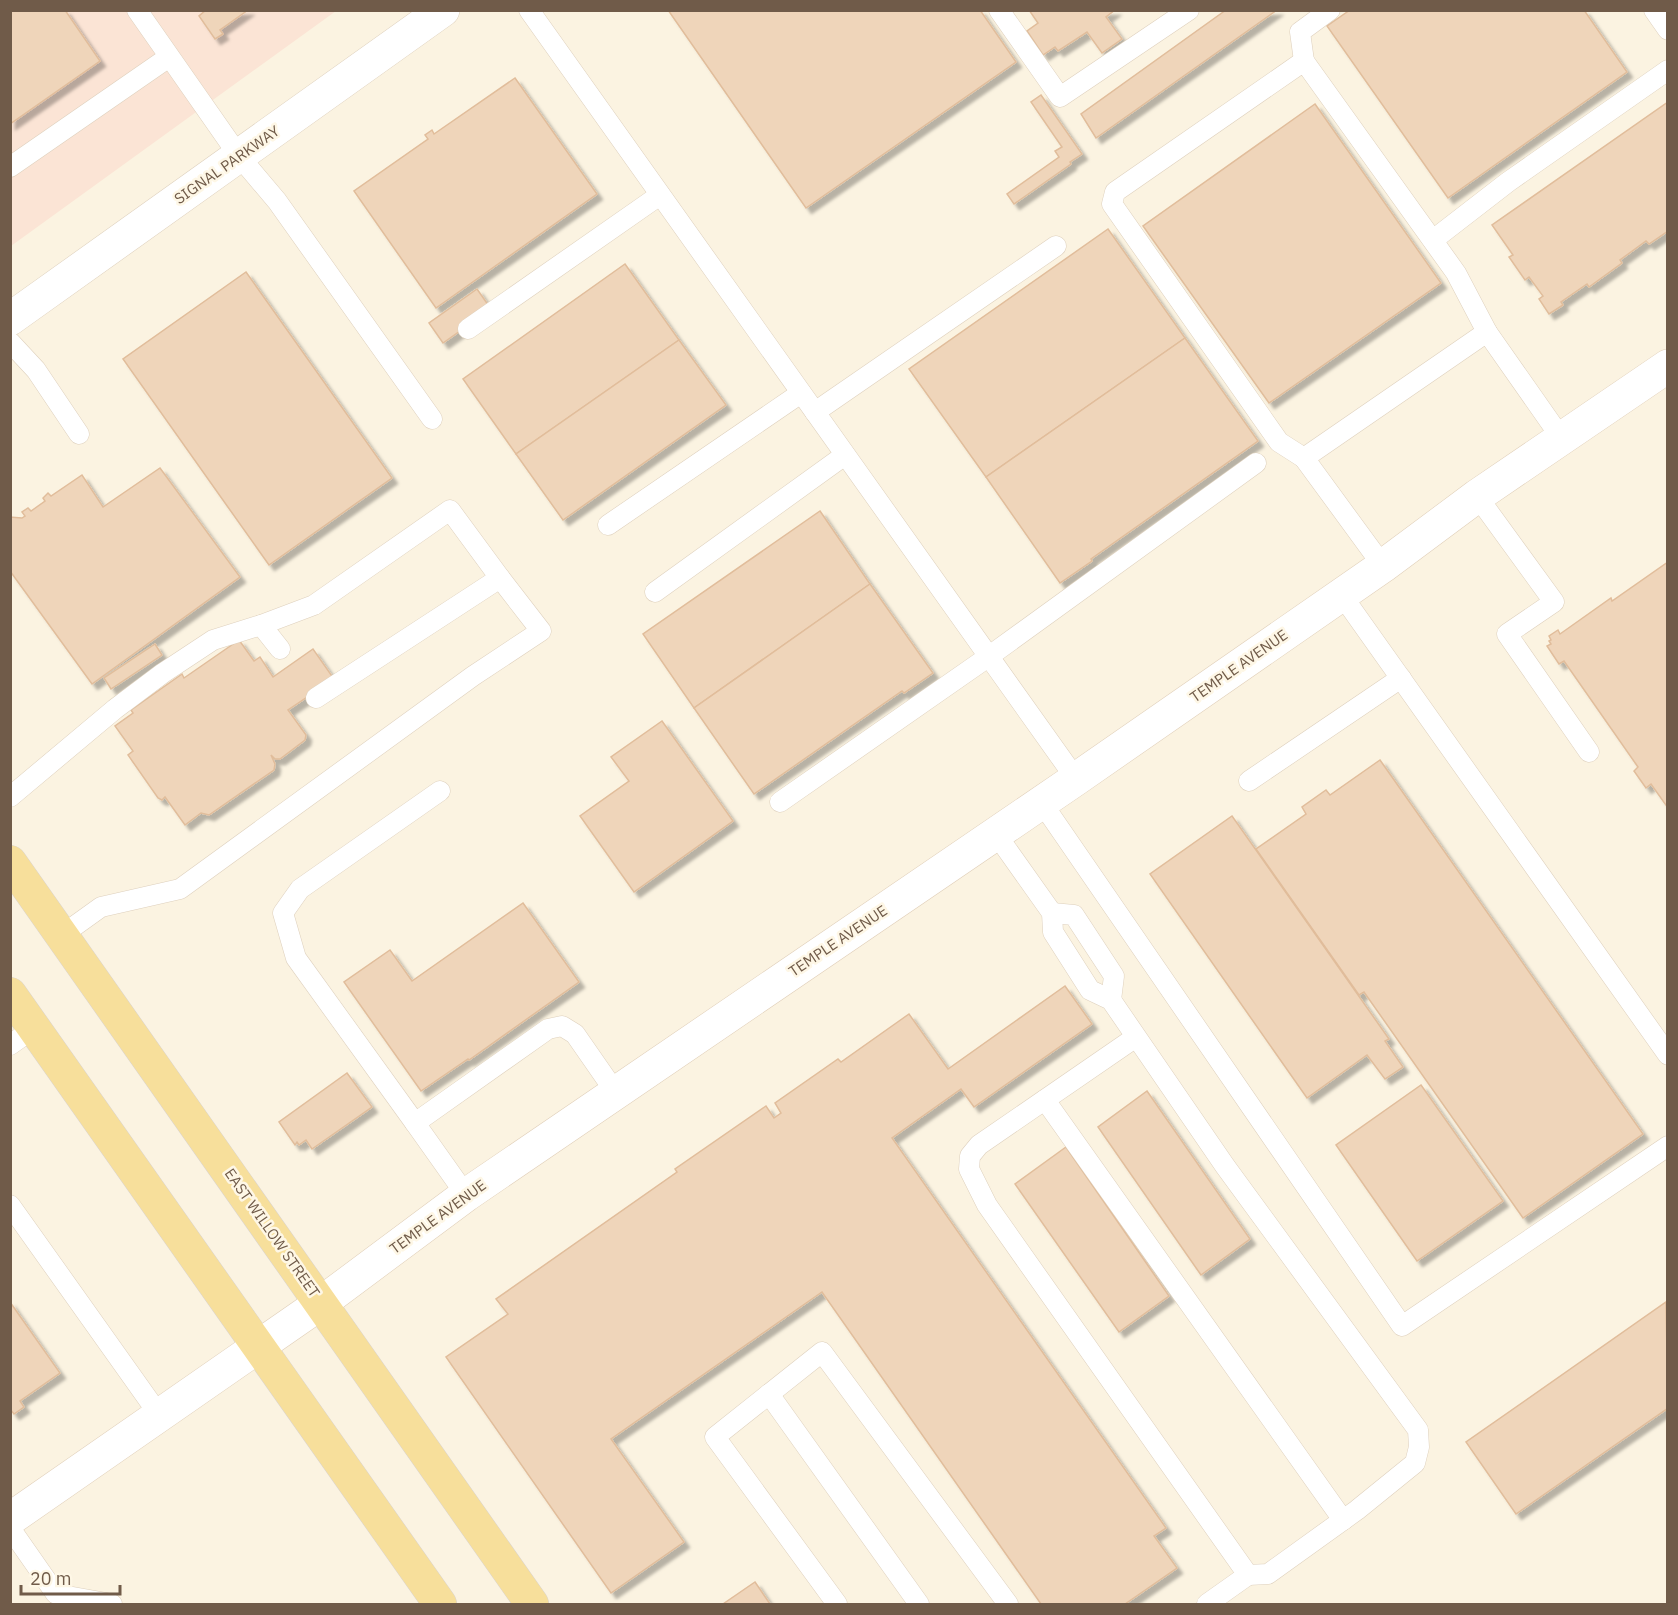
<svg xmlns="http://www.w3.org/2000/svg" width="1678" height="1615" viewBox="0 0 1678 1615" font-family="'IBM Plex Sans',sans-serif">
<defs>
<filter id="shadow"><feDropShadow dx="5.5" dy="5.5" stdDeviation="1.5" flood-color="#0004"/></filter>
</defs>
<rect width="100%" height="100%" fill="#fbf3e1"/>
<polygon fill="#fbe4d5" points="11,11 336,11 11,246"/>
<g fill="#efd5ba" stroke="#e1bd9b" stroke-width="1.5" filter="url(#shadow)">
<polygon points="10,10 65,10 100,61 10,124"/>
<polygon points="206,10 248,10 220,30 223,34 215,39 199,16"/>
<polygon points="668,10 980,10 1016,62 806,208"/>
<polygon points="1029,10 1115,10 1106,17 1122,39 1102,53 1087,32 1058,51 1055,47 1043,55 1027,31 1038,23"/>
<polygon points="1226,10 1277,10 1096,138 1081,114"/>
<polygon points="1350,10 1584,10 1627,72 1448,198 1327,26"/>
<polygon points="515,78 597,194 436,308 354,191 428,139 425,135 432,130 434,134"/>
<polygon points="1041,95 1082,154 1070,162 1071,164 1014,204 1007,194 1059,157 1055,151 1062,147 1031,102"/>
<polygon points="1668,102 1668,231 1649,244 1646,241 1620,260 1622,263 1589,287 1587,284 1561,302 1563,305 1549,314 1539,299 1543,296 1529,277 1525,280 1509,257 1513,255 1492,225"/>
<polygon points="1315,104 1441,283 1269,403 1143,226"/>
<polygon points="1108,229 1185,338 986,477 909,369"/>
<polygon points="625,264 679,340 516,454 463,379"/>
<polygon points="246,272 392,478 269,565 123,359"/>
<polygon points="477,289 491,309 443,343 429,323"/>
<polygon points="1185,338 1258,441 1091,559 1092,561 1060,583 986,477"/>
<polygon points="679,340 726,405 563,520 516,454"/>
<polygon points="160,468 240,577 92,684 10,571 10,517 22,518 25,516 22,512 28,508 31,511 45,501 43,498 48,493 51,496 82,475 103,507"/>
<polygon points="820,511 870,584 694,708 643,634"/>
<polygon points="1668,562 1668,808 1651,784 1646,788 1634,771 1638,767 1564,661 1559,664 1547,646 1551,644 1549,641 1551,640 1549,636 1558,630 1560,634 1611,598 1612,601"/>
<polygon points="870,584 933,673 904,693 902,691 754,794 694,708"/>
<polygon points="239,640 254,661 260,657 273,677 313,649 334,679 288,710 306,735 305,740 280,759 275,759 271,755 275,764 274,770 209,815 201,813 185,825 165,797 162,800 158,798 128,755 133,751 115,726 133,713 131,710 182,674 184,678"/>
<polygon points="155,644 162,655 111,689 104,678"/>
<polygon points="662,721 733,821 634,892 580,816 629,781 611,757"/>
<polygon points="1380,760 1643,1134 1523,1218 1364,992 1359,995 1256,849 1306,814 1302,807 1326,790 1330,795"/>
<polygon points="1232,816 1389,1039 1385,1041 1403,1067 1385,1079 1367,1055 1307,1098 1150,874"/>
<polygon points="523,903 579,982 469,1060 468,1059 421,1091 344,982 390,950 412,981"/>
<polygon points="1065,986 1092,1024 974,1107 961,1089 892,1138 1166,1528 1154,1536 1177,1568 1125,1604 1041,1604 822,1292 611,1439 684,1542 611,1593 446,1357 508,1314 496,1299 677,1172 675,1169 766,1106 774,1118 781,1113 775,1103 838,1059 841,1062 909,1014 948,1069"/>
<polygon points="347,1073 372,1107 312,1149 306,1140 299,1145 297,1142 295,1145 279,1122"/>
<polygon points="1421,1085 1503,1201 1417,1261 1336,1145"/>
<polygon points="1147,1091 1250,1239 1201,1275 1098,1127"/>
<polygon points="1066,1147 1169,1296 1119,1332 1015,1184"/>
<polygon points="10,1302 60,1373 20,1401 24,1407 14,1414 10,1409"/>
<polygon points="1666,1302 1668,1408 1516,1514 1466,1442"/>
<polygon points="755,1582 770,1604 723,1604"/>
</g>
<g fill="none" stroke-linecap="round" stroke-linejoin="round">
<defs>
<g id="service">
<polyline points="137,10 239,156 277,201 432,419"/>
<polyline points="529,10 1076,779"/>
<polyline points="999,10 1060,97 1189,10"/>
<polyline points="1654,10 1668,30"/>
<polyline points="1304,61 1300,32 1330,10"/>
<polyline points="10,167 169,57"/>
<polyline points="1433,240 1508,182 1668,70"/>
<polyline points="468,329 660,195"/>
<polyline points="10,342 36,370 79,434"/>
<polyline points="815,412 1056,246"/>
<polyline points="1304,458 1279,442 1112,204 1115,192 1304,61 1456,273 1487,332"/>
<polyline points="1477,496 1554,602 1507,634 1589,752"/>
<polyline points="608,525 801,393"/>
<polyline points="1383,566 1304,458 1487,332 1562,439"/>
<polyline points="655,592 845,455"/>
<polyline points="1341,594 1668,1055"/>
<polyline points="261,625 314,605 450,510 500,578"/>
<polyline points="1249,781 1401,678"/>
<polyline points="10,797 115,709 163,673 213,640 261,625 280,649"/>
<polyline points="780,802 988,657 1256,463"/>
<polyline points="1042,803 1402,1326 1668,1146"/>
<polyline points="996,834 1052,913 1053,932 1090,990 1111,1000 1225,1166 1418,1430 1419,1447 1415,1463 1357,1510 1268,1574 1248,1575 987,1205 969,1169 970,1156 979,1145 1136,1037"/>
<polyline points="1052,913 1074,915 1114,976 1111,1000"/>
<polyline points="62,935 101,907 180,889 473,676 541,631 500,578 316,698"/>
<polyline points="10,1045 34,1028"/>
<polyline points="1045,1100 1343,1520"/>
<polyline points="415,1123 296,958 283,913 300,889 440,791"/>
<polyline points="466,1195 415,1123 548,1029 562,1026 575,1034 616,1093"/>
<polyline points="10,1205 160,1416"/>
<polyline points="769,1394 919,1604"/>
<polyline points="10,1528 56,1594 112,1604"/>
<polyline points="837,1604 715,1437 822,1352 1008,1604"/>
<polyline points="1207,1604 1248,1575"/>
</g>
<polyline id="tertiary" points="10,319 443,10"/>
<polyline id="secondary" points="10,1519 321,1303 466,1195 1076,779 1383,566 1477,496 1668,366"/>
<g id="primary">
<polyline points="10,862 532,1604"/>
<polyline points="10,994 440,1604"/>
</g>
</defs>
<use href="#service" stroke="#ded0bd" stroke-width="21"/>
<use href="#tertiary" stroke="#ded0bd" stroke-width="34"/>
<use href="#secondary" stroke="#e0cfb9" stroke-width="34"/>
<use href="#primary" stroke="#dad4d0" stroke-width="34"/>
<use href="#service" stroke="#fff" stroke-width="20"/>
<use href="#tertiary" stroke="#fff" stroke-width="33"/>
<use href="#secondary" stroke="#fff" stroke-width="33"/>
<use href="#primary" stroke="#f7df9b" stroke-width="33"/>
</g>
<g text-anchor="middle" stroke-width="5" stroke-linejoin="round" paint-order="stroke">
<g font-size="15" fill="#705b49" stroke="#fef7e6">
<text transform="translate(227 165) rotate(-35)" y="5">SIGNAL PARKWAY</text>
<text transform="translate(1239 666) rotate(-35)" y="5">TEMPLE AVENUE</text>
<text transform="translate(838 941) rotate(-34)" y="5">TEMPLE AVENUE</text>
<text transform="translate(438 1217) rotate(-36)" y="5">TEMPLE AVENUE</text>
<text transform="translate(272 1233) rotate(55)" y="5">EAST WILLOW STREET</text>
</g>
</g>
<rect width="1678" height="1615" fill="none" stroke="#705b49" stroke-width="24"/>
<path d="M21 1585v9h99v-9" fill="none" stroke="#705b49" stroke-width="3"/>
<text x="30" y="1585" font-size="18" fill="#705b49" stroke="#fef7e6" stroke-width="4.5" paint-order="stroke">20 m</text>
</svg>
